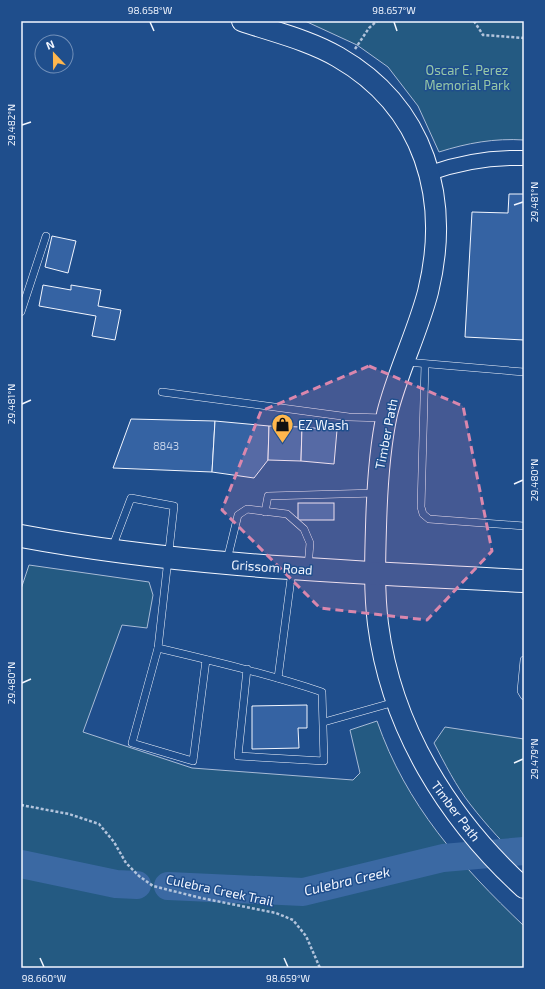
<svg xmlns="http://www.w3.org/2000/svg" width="545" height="989" viewBox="0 0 545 989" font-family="'Exo 2',sans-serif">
<rect width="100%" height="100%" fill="#1f4e8c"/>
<g fill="#245a82" stroke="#a8bbd7">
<path d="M 305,21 L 524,21 L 524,140 C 495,138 467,143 439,152 L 418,106 L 388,67 L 357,45 Z"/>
<path d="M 29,565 L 149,582 L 153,595 L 147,628 L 122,625 L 83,732 L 192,768 L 353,780 L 360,773 L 350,730 L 377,721 C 406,805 460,865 524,926 L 524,968 L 21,968 L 21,589 Z"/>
<path d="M 445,727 L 524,739 L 524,864 C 505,845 487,826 470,804 C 456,786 445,764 434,743 Z"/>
</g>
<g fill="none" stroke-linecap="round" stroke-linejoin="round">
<g stroke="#3b69a3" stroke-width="28">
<polyline points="21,864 116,884 137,885"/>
<polyline points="168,886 303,892 443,858 524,851"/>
</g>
</g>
<g fill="#3563a3" stroke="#f2f6ff">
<polygon points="509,194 524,194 524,340 465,337 472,212 508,213"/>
<polygon points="52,236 76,241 68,273 45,267"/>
<polygon points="43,285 71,290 71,285 101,290 98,306 121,310 115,340 92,336 96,316 39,306"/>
<polygon points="131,419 215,421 212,472 113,468"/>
<polygon points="215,421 269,426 268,460 254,478 212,472"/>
<polygon points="269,426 302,427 301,461 268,460"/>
<polygon points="302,427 337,430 334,464 301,461"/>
<rect x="298" y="503" width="36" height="17"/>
<polygon points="307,705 307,728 298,728 299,748 252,749 252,706"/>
</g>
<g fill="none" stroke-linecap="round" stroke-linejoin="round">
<defs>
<g id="lane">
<polyline points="21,312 46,236"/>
<polyline points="406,362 524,372"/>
<polyline points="425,364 421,507 423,514 429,519 524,526"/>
<polyline points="162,392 349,417 385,418"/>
<polyline points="265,512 268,496 376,493"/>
<path d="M 112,548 L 131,498 L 174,506 L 158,648 C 213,661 268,674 322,692 L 324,761 L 238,756 L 247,669"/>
<polyline points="227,560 238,515 247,509 287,514 304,529 310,543 308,567"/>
<polyline points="158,648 132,743 193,761 206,660"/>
<polyline points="524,660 521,691 524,696"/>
<polyline points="278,678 292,571"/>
<polyline points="324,722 395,702"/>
</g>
<path id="street" d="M 430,173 C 461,162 491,157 524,158"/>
<path id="secondary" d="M 242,21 C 274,32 309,40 338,57 C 425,107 451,198 428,292 C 417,334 397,373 387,414 C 379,451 377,489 376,527 C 375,559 374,592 378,624 C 391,727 448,819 524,888"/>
<path id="primary" d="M 21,536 C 187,567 356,572 524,581"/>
</defs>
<use href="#lane" stroke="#f2f6ff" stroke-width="8"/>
<use href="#street" stroke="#f2f6ff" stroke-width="16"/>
<use href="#secondary" stroke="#f2f6ff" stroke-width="22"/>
<use href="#primary" stroke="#f2f6ff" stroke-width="24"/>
<g stroke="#b3c4dc" stroke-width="2.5" stroke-dasharray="3 2" stroke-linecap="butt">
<polyline points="474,21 483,35 524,38"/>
<polyline points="355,49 369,28 377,21"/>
<polyline points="21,805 69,814 99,824 114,842 126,863 139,876 153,886 201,898 276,913 293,920 306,936 320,968"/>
</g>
<use href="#lane" stroke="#1f4e8c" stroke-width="7"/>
<use href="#street" stroke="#1f4e8c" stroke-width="14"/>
<use href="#secondary" stroke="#1f4e8c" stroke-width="20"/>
<use href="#primary" stroke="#1f4e8c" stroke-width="22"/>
</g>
<path fill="#da87ad" fill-opacity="0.2" stroke="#da87ad" stroke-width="3" stroke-dasharray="8 5" stroke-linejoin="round" d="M 369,366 L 463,406 L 492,551 L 427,620 L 320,608 L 222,510 L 261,411 Z"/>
<path fill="none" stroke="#f2f6ff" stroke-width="1.5" d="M 150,22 L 154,31M 394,22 L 397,31M 22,125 L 31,122M 514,205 L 523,202M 22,404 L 31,400M 514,484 L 523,480M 22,683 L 31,679M 514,763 L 523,759M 40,958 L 44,967M 284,958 L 288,967"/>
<defs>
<symbol id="shop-pin" viewBox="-11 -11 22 30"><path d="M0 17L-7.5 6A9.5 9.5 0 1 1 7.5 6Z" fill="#ffb74d" stroke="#1f4e8c"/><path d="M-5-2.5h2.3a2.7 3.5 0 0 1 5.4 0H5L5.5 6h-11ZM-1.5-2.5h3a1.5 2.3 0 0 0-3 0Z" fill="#111"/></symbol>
</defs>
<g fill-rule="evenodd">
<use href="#shop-pin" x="270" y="412" width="25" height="34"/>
</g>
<g text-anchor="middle" stroke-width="3" stroke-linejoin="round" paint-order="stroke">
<g font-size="11" fill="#c3d1e8">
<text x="166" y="450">8843</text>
</g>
<g font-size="13" fill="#97c8a6" stroke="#1f4e8c">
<text x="467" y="75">Oscar E. Perez<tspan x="467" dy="15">Memorial Park</tspan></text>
</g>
<g font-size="13" fill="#f2f6ff" stroke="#1f4e8c" text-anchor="start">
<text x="298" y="430">EZ Wash</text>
</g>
<g font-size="13" fill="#f2f6ff" stroke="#1f4e8c">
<text transform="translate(386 434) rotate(-79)" y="5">Timber Path</text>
<text transform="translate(272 567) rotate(4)" y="5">Grissom Road</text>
<text transform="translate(456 811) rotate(53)" y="5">Timber Path</text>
<text transform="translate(220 890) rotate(12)" y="5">Culebra Creek Trail</text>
</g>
<g font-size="14" font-style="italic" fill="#f2f6ff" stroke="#1f4e8c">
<text transform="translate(347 881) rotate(-13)" y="5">Culebra Creek</text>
</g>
</g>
<rect width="545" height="989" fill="none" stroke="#1f4e8c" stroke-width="44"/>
<g transform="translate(54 54) rotate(338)"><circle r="19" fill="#1f4e8c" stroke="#7391ba"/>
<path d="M0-3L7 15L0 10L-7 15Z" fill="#ffb74d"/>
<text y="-6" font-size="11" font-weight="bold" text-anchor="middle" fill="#f2f6ff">N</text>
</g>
<rect x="22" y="22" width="501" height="945" fill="none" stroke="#f2f6ff" stroke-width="1.5"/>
<g font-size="10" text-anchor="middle" fill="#f2f6ff">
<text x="150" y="14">98.658°W</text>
<text x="394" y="14">98.657°W</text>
<text transform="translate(11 125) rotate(-90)" y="4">29.482°N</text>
<text transform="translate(534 202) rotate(-90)" y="4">29.481°N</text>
<text transform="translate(11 404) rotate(-90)" y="4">29.481°N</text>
<text transform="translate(534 480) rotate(-90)" y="4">29.480°N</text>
<text transform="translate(11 683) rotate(-90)" y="4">29.480°N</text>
<text transform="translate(534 759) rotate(-90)" y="4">29.479°N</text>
<text x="44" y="982">98.660°W</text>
<text x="288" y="982">98.659°W</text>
</g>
</svg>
